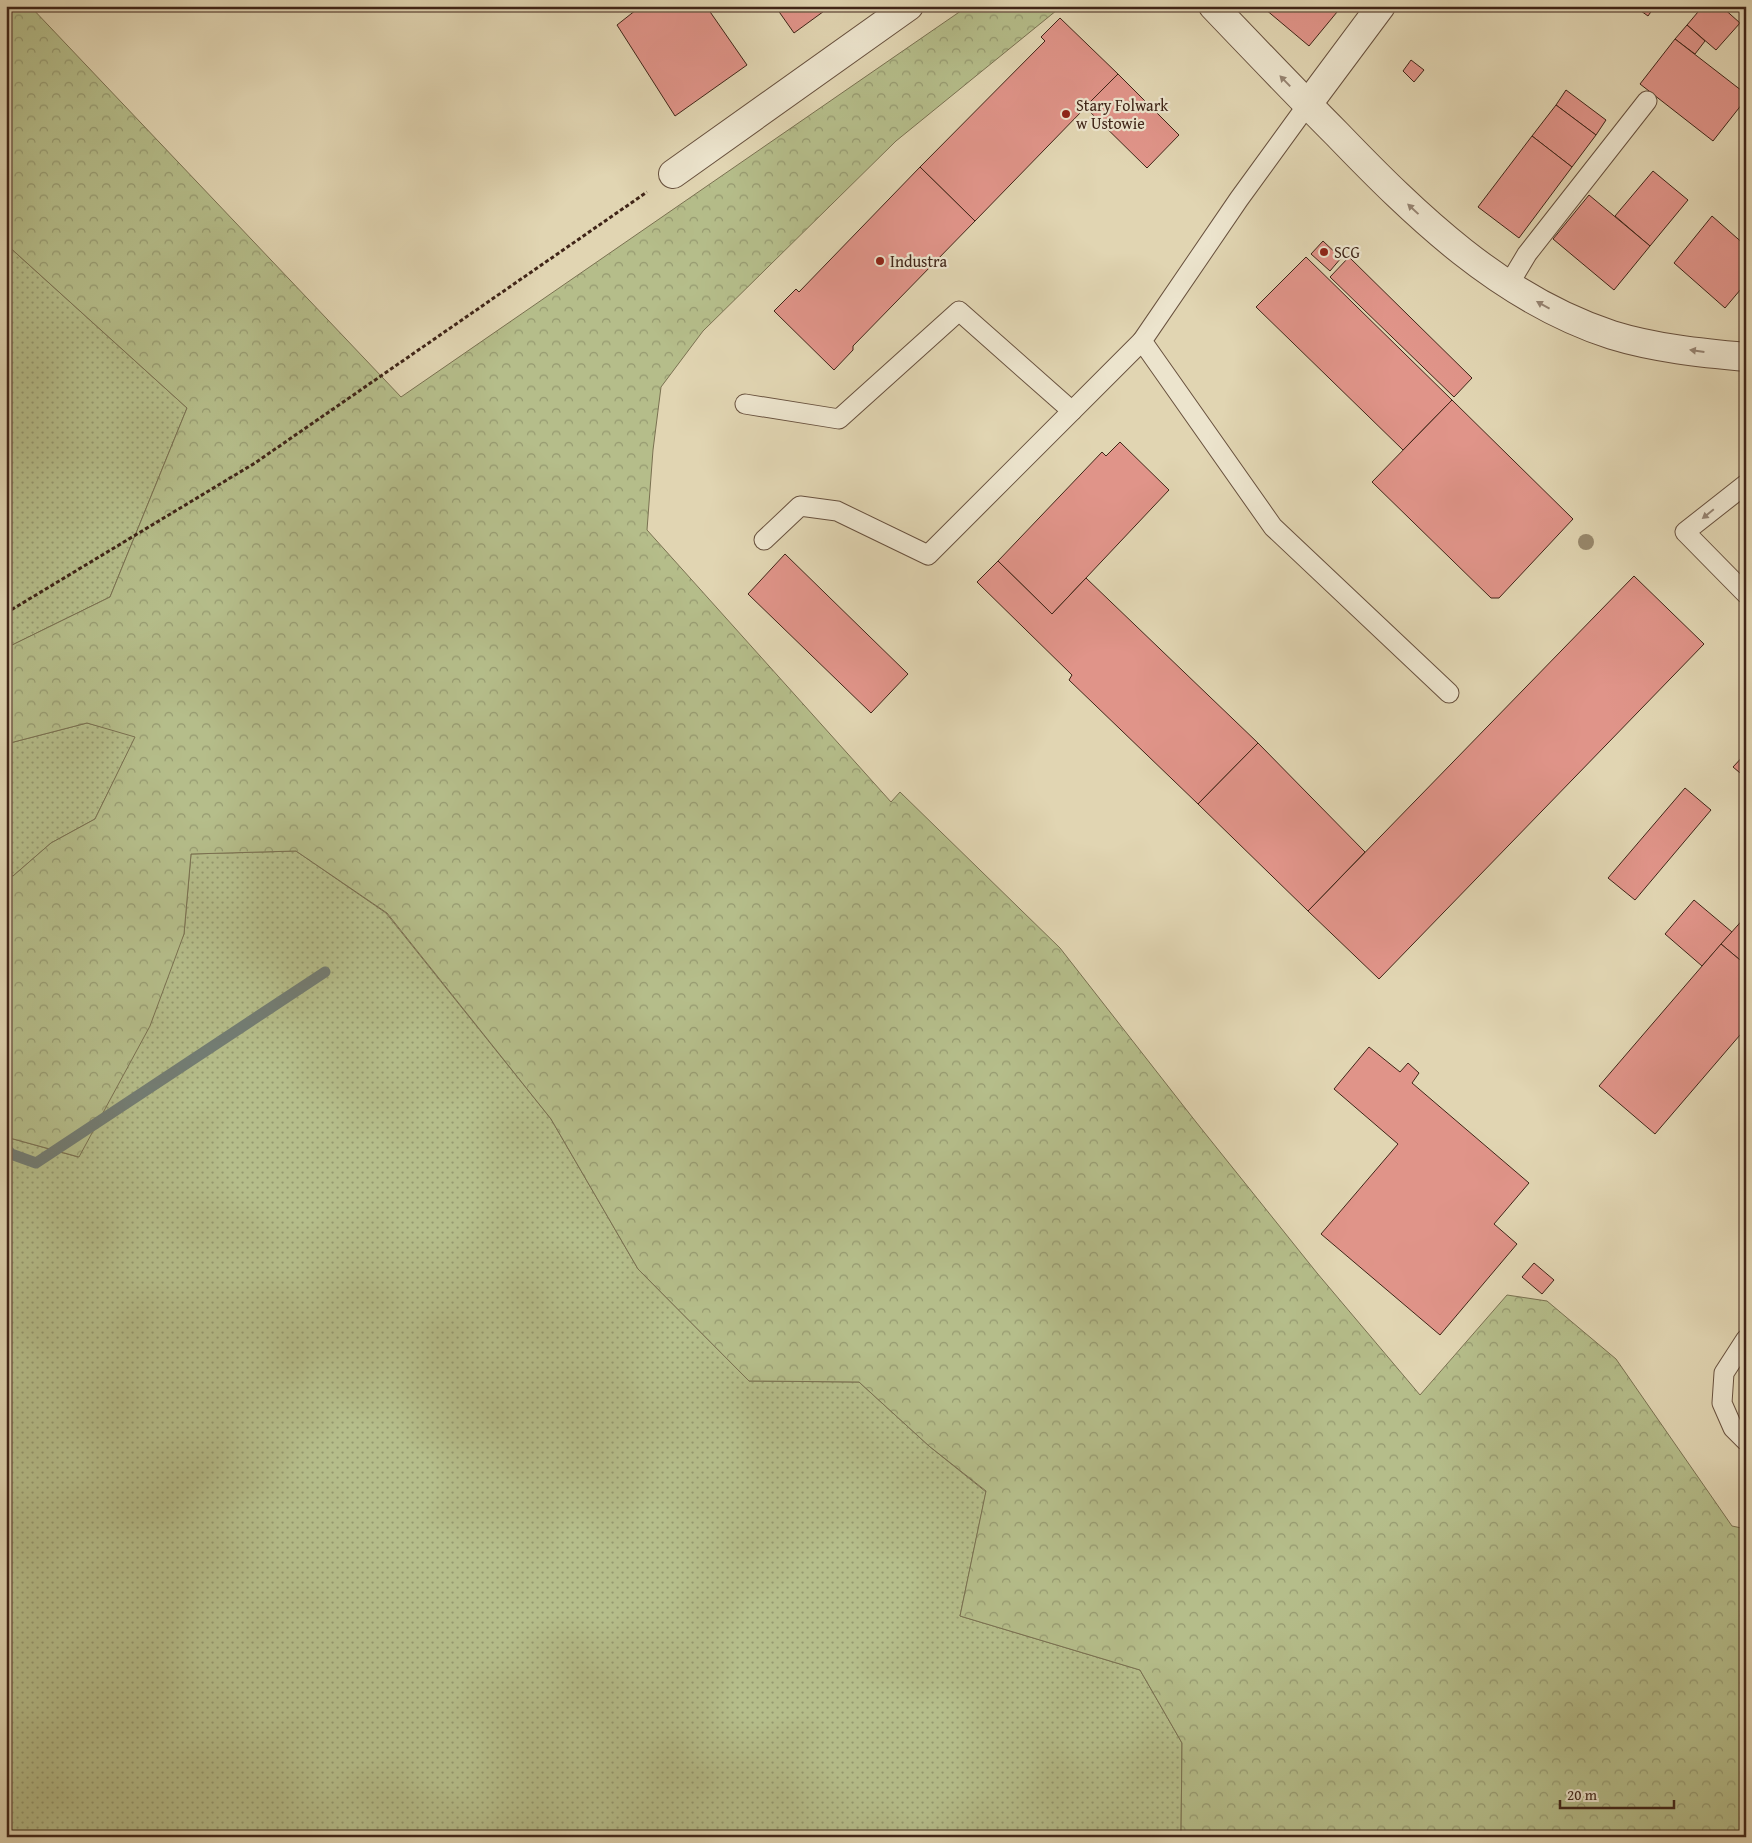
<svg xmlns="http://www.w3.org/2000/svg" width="1752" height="1843" viewBox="0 0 1752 1843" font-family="'Gentium Book Plus',serif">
<defs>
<pattern id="grass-dots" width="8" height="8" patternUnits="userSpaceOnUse" patternTransform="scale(1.25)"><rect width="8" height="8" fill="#b5bd8a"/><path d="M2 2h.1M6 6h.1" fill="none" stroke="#959970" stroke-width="1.8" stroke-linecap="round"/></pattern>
<pattern id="forest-crowns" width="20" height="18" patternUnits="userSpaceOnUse" patternTransform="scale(1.25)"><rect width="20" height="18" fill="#b5bd8a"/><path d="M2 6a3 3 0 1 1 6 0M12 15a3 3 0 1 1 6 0" fill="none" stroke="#959970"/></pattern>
</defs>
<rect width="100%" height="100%" fill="#e1d5b2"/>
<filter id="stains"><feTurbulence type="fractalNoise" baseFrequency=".004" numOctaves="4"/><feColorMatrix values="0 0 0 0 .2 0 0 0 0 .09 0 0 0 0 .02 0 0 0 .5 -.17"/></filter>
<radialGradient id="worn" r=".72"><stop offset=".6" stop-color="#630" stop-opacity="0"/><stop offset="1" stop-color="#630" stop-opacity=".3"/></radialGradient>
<g fill="url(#grass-dots)" stroke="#7a7151">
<polygon points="6,244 187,408 110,597 6,648"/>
<polygon points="87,723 136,736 95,819 51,843 13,876 6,876 6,744"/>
<polygon points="296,851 386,913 551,1119 638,1269 749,1381 859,1382 929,1446 986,1492 960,1616 1140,1670 1182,1743 1181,1837 6,1837 6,1137 78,1157 184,934 191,854"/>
</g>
<polygon fill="url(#forest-crowns)" stroke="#7a7151" points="6,6 30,6 401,397 968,6 1062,6 896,141 703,331 661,387 653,450 647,530 891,802 900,792 1060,948 1196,1122 1317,1273 1420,1395 1507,1295 1547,1301 1616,1359 1732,1526 1746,1529 1746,1837 1181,1837 1182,1743 1140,1670 960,1616 986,1491 929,1446 859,1382 749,1381 638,1269 551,1119 387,913 296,851 191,854 184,934 150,1026 79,1157 6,1137 6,876 13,876 51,843 95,819 135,737 87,723 6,744 6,648 110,597 187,408 6,244"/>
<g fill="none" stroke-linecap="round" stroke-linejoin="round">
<polyline stroke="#737d74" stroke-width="11" points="6,1148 11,1154 36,1163 325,972"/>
</g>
<g fill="#e09489" stroke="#402518">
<polygon points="641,6 706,6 747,65 675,116 617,25"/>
<polygon points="775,6 831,6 794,33"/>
<polygon points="1267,6 1342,6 1309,46 1265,9"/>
<polygon points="1634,6 1655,6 1648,16"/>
<polygon points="1703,6 1721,6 1740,23 1716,50 1687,25"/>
<polygon points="1060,18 1118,74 975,221 920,167 1045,41 1041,37"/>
<polygon points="1687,25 1705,41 1695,54 1675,39"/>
<polygon points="1675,39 1746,94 1746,99 1713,141 1640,84"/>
<polygon points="1411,60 1424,70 1414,82 1403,71"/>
<polygon points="1118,74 1179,135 1147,168 1085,107"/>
<polygon points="1566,90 1606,120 1596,135 1556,105"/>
<polygon points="1556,105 1596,135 1572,167 1532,136"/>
<polygon points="1532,136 1572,167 1519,238 1478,207"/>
<polygon points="920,167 975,221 853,346 853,350 834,370 774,311 796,289 799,292"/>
<polygon points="1653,171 1688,200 1650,246 1615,216"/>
<polygon points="1589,195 1650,246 1614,290 1553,239"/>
<polygon points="1712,216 1746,246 1746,283 1725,308 1674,263"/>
<polygon points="1323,241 1341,258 1330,271 1311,254"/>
<polygon points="1306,257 1452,400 1403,450 1256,307"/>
<polygon points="1349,257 1472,378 1454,397 1330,277"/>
<polygon points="1452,400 1573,519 1499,598 1491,598 1372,482"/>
<polygon points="1120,442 1169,490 1052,614 998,561 1102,452 1106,456"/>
<polygon points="785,554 908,674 871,713 748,594"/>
<polygon points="998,561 1052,614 1086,578 1258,743 1198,804 1069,680 1072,675 977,582"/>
<polygon points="1634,576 1704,644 1379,979 1308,911"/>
<polygon points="1258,743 1365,852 1308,911 1198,804"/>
<polygon points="1746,753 1746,778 1733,767"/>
<polygon points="1685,788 1711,810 1635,900 1608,878"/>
<polygon points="1694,900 1732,932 1702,966 1665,934"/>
<polygon points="1746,916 1746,965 1721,944"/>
<polygon points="1721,944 1746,965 1746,1028 1655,1134 1599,1086"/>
<polygon points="1369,1047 1400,1072 1408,1063 1419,1073 1412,1083 1529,1183 1494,1224 1517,1244 1440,1335 1321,1234 1398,1144 1334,1089"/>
<polygon points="1534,1263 1554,1280 1542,1294 1522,1277"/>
</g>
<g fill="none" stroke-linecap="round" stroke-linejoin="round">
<defs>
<g id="service">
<polyline points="1308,104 1239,199 1142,341 1273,527 1449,693"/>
<polyline points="1509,284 1527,254 1647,101"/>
<polyline points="745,404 839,419 959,311 1072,411"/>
<polyline points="1746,484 1685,532 1746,594"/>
<polyline points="764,540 800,506 837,511 928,555 1142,341"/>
<polyline points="1746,1339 1724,1373 1722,1403 1733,1428 1746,1441"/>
</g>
<g id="minor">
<polyline points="1308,104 1381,6"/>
<polyline points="673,174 909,6"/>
</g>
<path id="tertiary" d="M 1213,6 C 1254,49 1295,92 1337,134 C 1416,216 1501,299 1612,335 C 1654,348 1701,353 1746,357"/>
</defs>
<use href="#service" stroke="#68513e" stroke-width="21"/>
<use href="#minor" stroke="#68513e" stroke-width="30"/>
<use href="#tertiary" stroke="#68513e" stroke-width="30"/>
<polyline stroke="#402518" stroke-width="3" stroke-dasharray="4 2.5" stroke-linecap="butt" points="6,613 255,463 647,192"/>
<use href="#service" stroke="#ece4cd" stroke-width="19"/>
<use href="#minor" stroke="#ece4cd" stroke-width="28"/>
<use href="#tertiary" stroke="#ece4cd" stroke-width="28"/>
</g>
<circle fill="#98896d" cx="1586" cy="542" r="8"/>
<defs><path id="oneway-solid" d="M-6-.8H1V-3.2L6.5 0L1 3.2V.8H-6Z" transform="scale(1.25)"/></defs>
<g fill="#968472">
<use href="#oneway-solid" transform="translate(1285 81) rotate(-134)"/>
<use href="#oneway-solid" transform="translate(1413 209) rotate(-137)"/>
<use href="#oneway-solid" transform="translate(1543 305) rotate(-151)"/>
<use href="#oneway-solid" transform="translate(1697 351) rotate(-172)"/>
<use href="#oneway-solid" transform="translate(1708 514) rotate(141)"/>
</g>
<g fill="#8f2418" stroke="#ece4cd" stroke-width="2">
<circle cx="1066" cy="114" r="5"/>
<circle cx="1324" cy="252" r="5"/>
<circle cx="880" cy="261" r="5"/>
</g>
<g text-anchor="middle" stroke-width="4.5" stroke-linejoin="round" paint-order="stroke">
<g font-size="16" fill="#402518" stroke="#ece4cd" text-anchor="start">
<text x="1076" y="111">Stary Folwark<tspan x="1076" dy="18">w Ustowie</tspan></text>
<text x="1334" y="258">SCG</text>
<text x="890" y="267">Industra</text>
</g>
</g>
<rect width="1752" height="1843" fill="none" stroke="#e1d5b2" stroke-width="25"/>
<rect x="8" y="8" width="1737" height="1828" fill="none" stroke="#402518" stroke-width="2.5"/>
<rect x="12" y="12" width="1727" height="1818" fill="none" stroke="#402518"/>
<path d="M1560 1800v8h114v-8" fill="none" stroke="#402518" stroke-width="2.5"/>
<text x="1567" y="1800" font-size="15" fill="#402518" stroke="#ece4cd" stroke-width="4" paint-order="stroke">20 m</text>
<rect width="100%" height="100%" filter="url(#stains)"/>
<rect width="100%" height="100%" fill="url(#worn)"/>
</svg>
